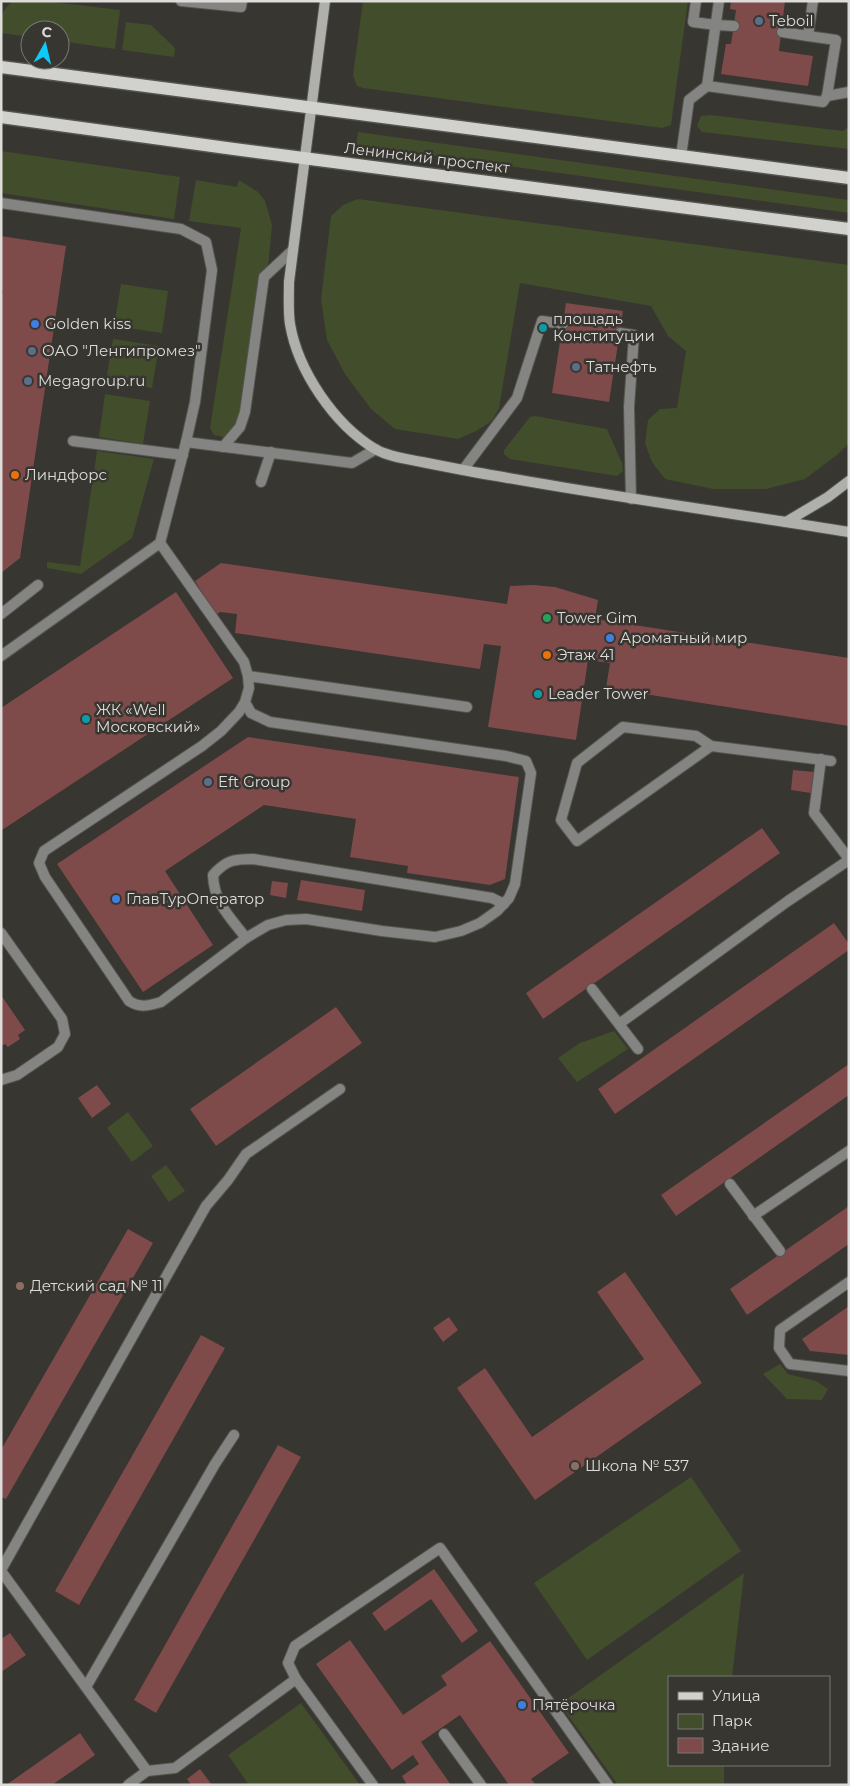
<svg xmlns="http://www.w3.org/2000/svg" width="850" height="1786" viewBox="0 0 850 1786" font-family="Montserrat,sans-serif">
<rect width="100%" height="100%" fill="#373631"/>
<g fill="#424d2c">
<path d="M 13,1 L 46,1 L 120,10 L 115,49 L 60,41 L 60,30 L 30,30 L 30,37 L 1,33 C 1,17 0,12 13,1 Z"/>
<polygon points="363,1 688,1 671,125 662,128 363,88 357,86 353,75"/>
<polygon points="126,22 151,25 175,48 174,57 122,50"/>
<polygon points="711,115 843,131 849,127 849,149 702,132 697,126 701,116"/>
<polygon points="358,132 849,200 849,213 356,145"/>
<polygon points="1,151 180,177 174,219 1,193"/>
<polygon points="196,180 237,187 239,180 258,192 265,201 272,225 269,258 245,420 227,438 214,435 210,428 241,228 189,221"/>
<polygon points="358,199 849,265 849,443 837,455 805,479 766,489 713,489 665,479 652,462 645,443 648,420 660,409 677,408 686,351 668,336 651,306 520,283 499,408 493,419 489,423 476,431 458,439 395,429 371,409 345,374 327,340 321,299 331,216 343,205"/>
<polygon points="121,284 168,291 162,333 114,326"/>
<polygon points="113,339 159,346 152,388 106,381"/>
<polygon points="105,394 150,401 143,444 99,437"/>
<polygon points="535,416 607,429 622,463 623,471 617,476 510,459 504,454 504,450 530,417"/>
<polygon points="97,451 154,459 132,538 81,574 47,568 47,562 80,566"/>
<polygon points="614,1031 628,1049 577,1082 558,1058 580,1043"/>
<polygon points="128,1112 153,1146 132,1162 107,1128"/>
<polygon points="166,1165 185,1191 169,1202 151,1176"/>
<polygon points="780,1364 788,1374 816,1381 828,1389 822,1400 787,1399 763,1374"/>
<polygon points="691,1477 741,1551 587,1660 534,1583"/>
<polygon points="744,1573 732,1677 669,1677 669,1765 724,1765 724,1785 618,1785 560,1704"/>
<polygon points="301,1703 360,1785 249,1785 228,1755"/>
</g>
<g fill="#7e4a4a">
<polygon points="731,1 785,1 779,51 813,56 808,86 721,74 726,44 731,44 736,10 730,9"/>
<polygon points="1,236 66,246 20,558 1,573 1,300 3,290 1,290"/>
<polygon points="566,303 623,311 609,402 552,393"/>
<polygon points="221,563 507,604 510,586 533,585 555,587 598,600 595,619 849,658 849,726 606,688 610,663 588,660 576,740 488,727 501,646 484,644 480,669 235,633 237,614 220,612 216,615 195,581"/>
<polygon points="176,592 233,678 2,830 1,708"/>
<polygon points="248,737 519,777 505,879 490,885 407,873 408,866 350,857 356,819 264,805 165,871 213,945 143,992 57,864"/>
<polygon points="793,770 814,772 811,793 791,790"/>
<polygon points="762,828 780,853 543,1019 526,993"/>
<polygon points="301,880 365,890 362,911 297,900"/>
<polygon points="272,881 288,883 286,898 270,895"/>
<polygon points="834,923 849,944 849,950 615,1114 598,1089"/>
<polygon points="1,995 25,1030 18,1035 20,1039 8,1047 5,1044 1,1046"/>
<polygon points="336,1007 362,1043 216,1146 190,1109"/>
<polygon points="849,1064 849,1095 676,1216 661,1195"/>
<polygon points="97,1085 111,1104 92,1118 78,1098"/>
<polygon points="849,1206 849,1244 747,1315 730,1289"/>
<polygon points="128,1229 153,1243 6,1499 1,1497 1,1450"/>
<polygon points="625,1272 702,1383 535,1500 457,1388 485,1368 532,1437 644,1359 597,1292"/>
<polygon points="849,1306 849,1355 810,1351 802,1339"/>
<polygon points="449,1317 458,1330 443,1342 433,1328"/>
<polygon points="201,1335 225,1348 79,1605 55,1591"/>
<polygon points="278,1445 301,1457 156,1713 134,1700"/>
<polygon points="434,1569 478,1631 462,1643 431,1599 385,1631 372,1613"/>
<polygon points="10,1633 26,1655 1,1672 1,1639"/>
<polygon points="350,1640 403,1715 447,1685 441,1676 490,1641 569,1753 531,1779 536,1785 509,1785 460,1715 421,1742 451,1785 407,1785 402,1776 419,1764 413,1755 392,1770 316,1664"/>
<polygon points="80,1733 95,1755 78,1767 52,1785 6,1785"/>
<polygon points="200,1769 212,1785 191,1785 187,1779"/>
</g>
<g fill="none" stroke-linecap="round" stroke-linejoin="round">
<defs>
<g id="service">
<polyline points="181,1 241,7 242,1"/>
<polyline points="696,1 693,22 716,25 734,26"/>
<polyline points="813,1 808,36 836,40 827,96"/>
<polyline points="782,32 808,36"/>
<polyline points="707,86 719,1"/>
<polyline points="681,156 689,100 707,86 823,102 827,96 849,92"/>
<polyline points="1,203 181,229 206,242 212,270 195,402 186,442"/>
<polyline points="620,333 634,335 629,407 631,499"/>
<polyline points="73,441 183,455"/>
<polyline points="223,447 240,427 245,412 264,277 293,250"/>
<polyline points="463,470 517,398 542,321 563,324"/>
<polyline points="261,482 271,452"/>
<polyline points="160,543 244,662 248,676 467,707"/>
<polyline points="1,614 38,585"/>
<polyline points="1,656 160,543 186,442 352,463 376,449"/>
<path d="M 245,702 L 251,713 L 270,722 L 506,756 L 526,761 L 531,773 L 515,884 L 509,898 L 497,911 L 480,923 L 461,931 L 435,937 L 382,931 L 306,919 L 286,920 L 268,925 L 246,938 L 161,1002 C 148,1006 140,1008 129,1001 L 45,877 L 39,863 L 44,851 L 202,746 L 221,731 L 239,712 L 245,702 L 249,688 L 248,676"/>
<polyline points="711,746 696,736 623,727 577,763 561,820 577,841 711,746 831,761"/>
<polyline points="821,759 814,813 849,859"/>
<polyline points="1,933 62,1019 65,1034 58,1047 17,1075 1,1080"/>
<path d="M 246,938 C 230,917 214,903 213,875 C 226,860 234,859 253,859 L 492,898 L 504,904"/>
<polyline points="592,989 638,1049"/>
<polyline points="619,1024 788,901 849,860"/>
<polyline points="730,1184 780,1251"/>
<polyline points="753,1216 849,1151"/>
<polyline points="849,1282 780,1330 779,1348 790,1364 849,1371"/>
<polyline points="1,1570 206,1206 228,1180 246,1154 340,1089"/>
<polyline points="1,1571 147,1771 175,1768 296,1679 373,1785"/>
<polyline points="296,1679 288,1663 295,1646 440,1548 608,1785"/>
<polyline points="86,1687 215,1464 234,1435"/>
<polyline points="444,1734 481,1785"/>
<polyline points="128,1785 147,1771"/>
</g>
<g id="secondary">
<path d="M 325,1 L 289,282 C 289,296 288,311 290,324 C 298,371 334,424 375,449 C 389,457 407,459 422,462 C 447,467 472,472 497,476 C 614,497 732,513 849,532"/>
<polyline points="786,522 828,497 849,481"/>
</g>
<g id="primary">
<polyline points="1,67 849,178"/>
<polyline points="1,117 234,149 849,229"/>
</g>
</defs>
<use href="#service" stroke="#55544f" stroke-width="12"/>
<use href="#secondary" stroke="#55544f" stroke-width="12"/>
<use href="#primary" stroke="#55544f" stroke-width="15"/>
<use href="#service" stroke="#848482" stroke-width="10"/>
<use href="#secondary" stroke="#afb0ac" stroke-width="10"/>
<use href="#primary" stroke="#d1d2cd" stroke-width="12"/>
</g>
<g fill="#5c6f8a" stroke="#373631" stroke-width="2">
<circle cx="759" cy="21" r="5"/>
<circle cx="32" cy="351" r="5"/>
<circle cx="576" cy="367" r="5"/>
<circle cx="28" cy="381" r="5"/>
<circle cx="208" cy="782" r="5"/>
</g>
<g fill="#3f7fe0" stroke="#373631" stroke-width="2">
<circle cx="35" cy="324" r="5"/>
<circle cx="610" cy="638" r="5"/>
<circle cx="116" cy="899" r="5"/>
<circle cx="522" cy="1705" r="5"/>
</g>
<g fill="#0f9aa8" stroke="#373631" stroke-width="2">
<circle cx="543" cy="328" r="5"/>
<circle cx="538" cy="694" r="5"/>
<circle cx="86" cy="719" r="5"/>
</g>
<g fill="#e8710a" stroke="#373631" stroke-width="2">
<circle cx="15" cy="475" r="5"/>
<circle cx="547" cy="655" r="5"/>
</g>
<circle fill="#2e9e5b" stroke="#373631" stroke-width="2" cx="547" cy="618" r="5"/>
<g fill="#8d6e63" stroke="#373631" stroke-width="2">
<circle cx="20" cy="1286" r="5"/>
<circle cx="575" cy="1466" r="5"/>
</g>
<g text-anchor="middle" stroke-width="5" stroke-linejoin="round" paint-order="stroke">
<g font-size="15" fill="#dddcd9" stroke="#373631" text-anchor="start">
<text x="769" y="26">Teboil</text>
<text x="553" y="324">площадь<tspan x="553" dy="17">Конституции</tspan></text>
<text x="45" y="329">Golden kiss</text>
<text x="42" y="356">ОАО "Ленгипромез"</text>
<text x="586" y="372">Татнефть</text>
<text x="38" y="386">Megagroup.ru</text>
<text x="25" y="480">Линдфорс</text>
<text x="557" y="623">Tower Gim</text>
<text x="620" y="643">Ароматный мир</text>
<text x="557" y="660">Этаж 41</text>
<text x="548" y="699">Leader Tower</text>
<text x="96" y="715">ЖК «Well<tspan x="96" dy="17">Московский»</tspan></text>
<text x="218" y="787">Eft Group</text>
<text x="126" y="904">ГлавТурОператор</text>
<text x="30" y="1291">Детский сад № 11</text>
<text x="585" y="1471">Школа № 537</text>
<text x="532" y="1710">Пятёрочка</text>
</g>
<g font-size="15" fill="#dddcd9" stroke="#373631">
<text transform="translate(427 158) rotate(7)" y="5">Ленинский проспект</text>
</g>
</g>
<rect width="850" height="1786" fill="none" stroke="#dddcd9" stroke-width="5"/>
<rect x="668" y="1676" width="162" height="90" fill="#373631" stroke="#797874"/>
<rect x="678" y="1692" width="25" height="8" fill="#d1d2cd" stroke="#797874"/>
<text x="712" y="1701" font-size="15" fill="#dddcd9">Улица</text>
<rect x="678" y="1714" width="25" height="15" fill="#424d2c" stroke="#797874"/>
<text x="712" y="1726" font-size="15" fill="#dddcd9">Парк</text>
<rect x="678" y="1738" width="25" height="15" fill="#7e4a4a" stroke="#797874"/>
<text x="712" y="1751" font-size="15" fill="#dddcd9">Здание</text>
<g transform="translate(45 45) rotate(8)"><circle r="24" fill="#373631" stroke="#797874"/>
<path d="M0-4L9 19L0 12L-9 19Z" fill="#0dcafa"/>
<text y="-8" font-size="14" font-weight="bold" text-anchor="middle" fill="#dddcd9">С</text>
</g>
</svg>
